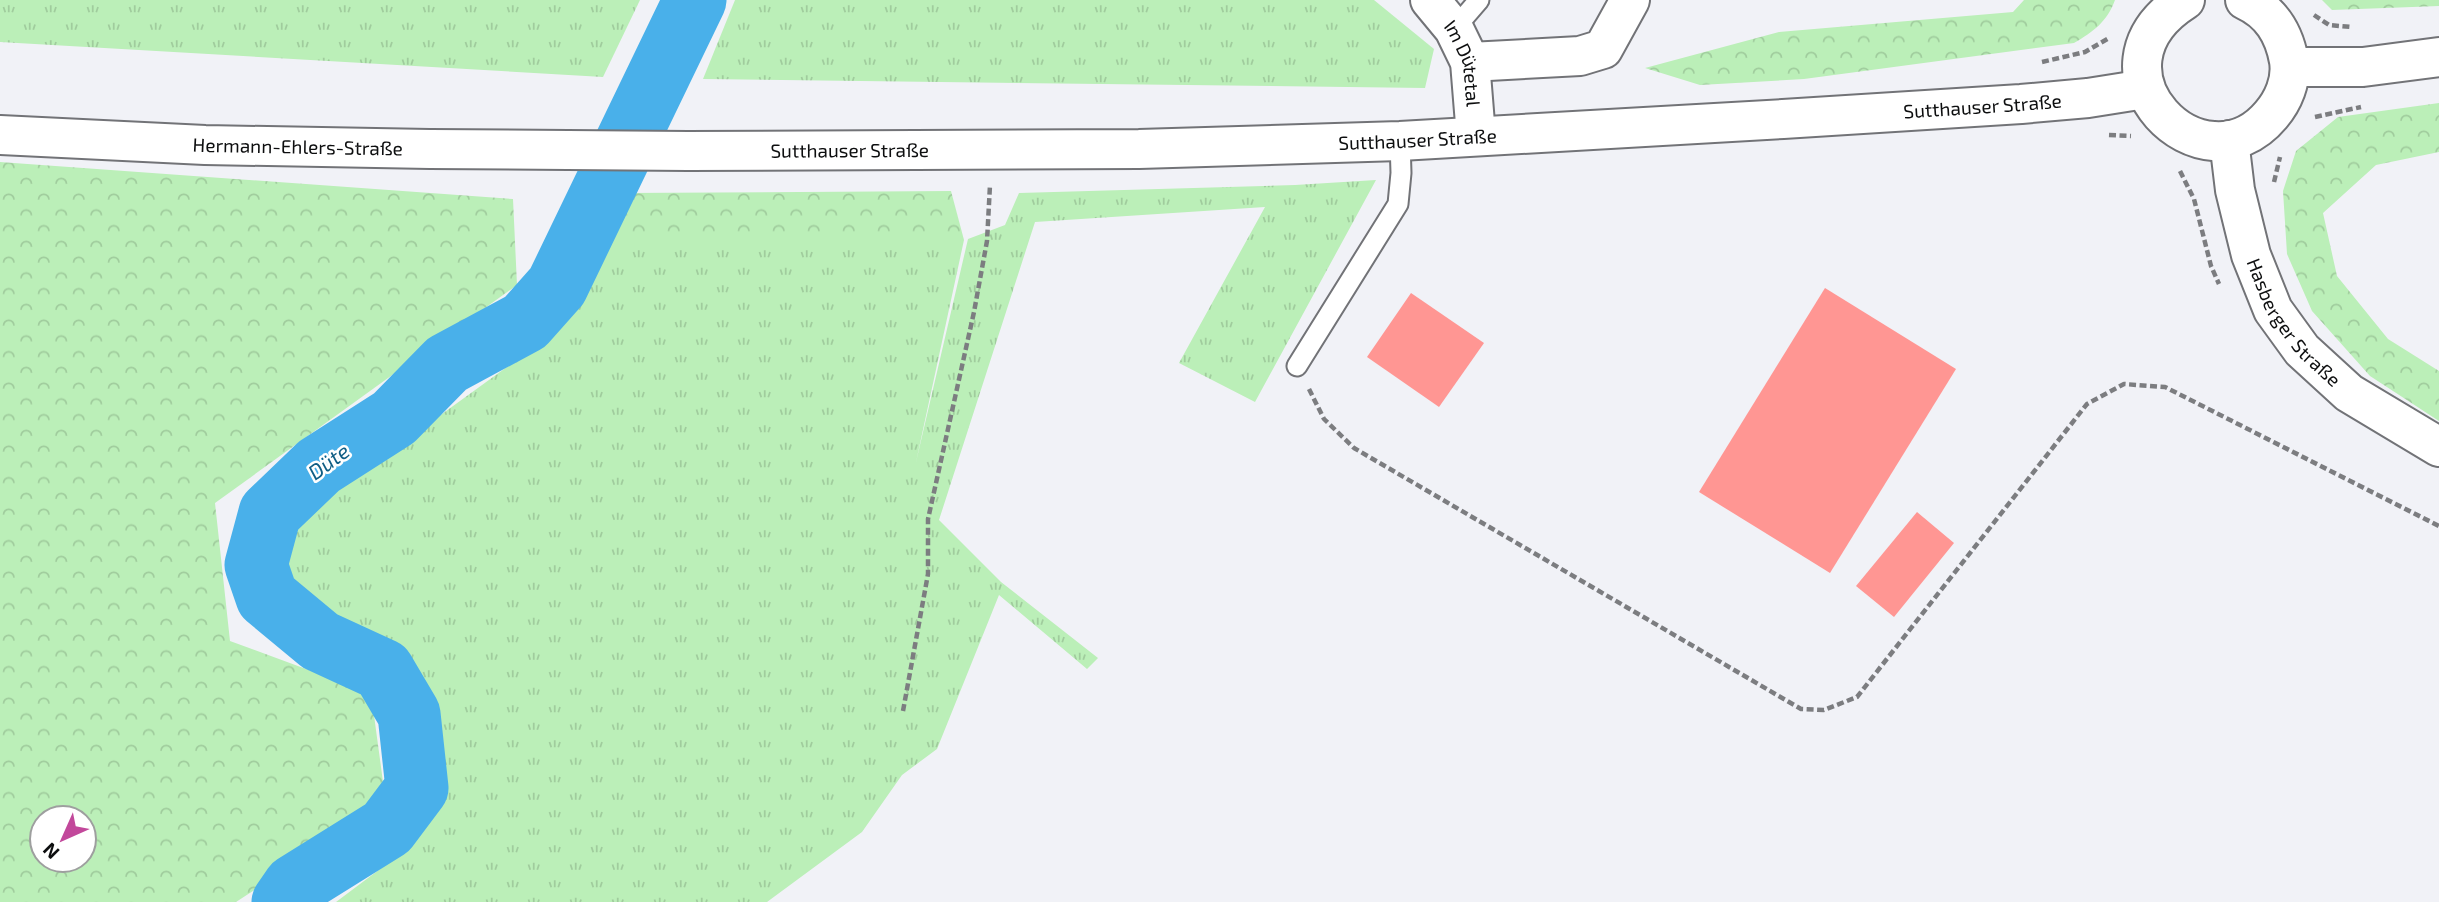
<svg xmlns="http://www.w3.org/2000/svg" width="2439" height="902" viewBox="0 0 2439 902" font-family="'Exo 2',sans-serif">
<defs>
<pattern id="grass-tufts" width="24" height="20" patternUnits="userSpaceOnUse" patternTransform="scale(1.75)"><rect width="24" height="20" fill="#bbefb8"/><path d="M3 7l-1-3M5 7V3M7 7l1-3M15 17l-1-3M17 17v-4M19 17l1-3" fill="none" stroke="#a0cc9d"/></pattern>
<pattern id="forest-crowns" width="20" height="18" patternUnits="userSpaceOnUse" patternTransform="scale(1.75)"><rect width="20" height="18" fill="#bbefb8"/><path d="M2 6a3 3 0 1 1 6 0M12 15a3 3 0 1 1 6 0" fill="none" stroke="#a0cc9d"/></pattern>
</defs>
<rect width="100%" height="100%" fill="#f1f2f7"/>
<g fill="url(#grass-tufts)">
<polygon points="0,0 640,0 603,77 0,42"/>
<polygon points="735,0 1374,0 1434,49 1425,88 703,79"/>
<polygon points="1376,180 1255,402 1179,363 1265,207 1035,222 939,520 1001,582 1098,658 1087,669 999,595 937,749 902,775 862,832 767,902 336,902 412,845 439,804 436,706 405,653 303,597 282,558 297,519 558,330 605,240 964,240 916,462 968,239 1005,225 1019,193 1295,185"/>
</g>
<g fill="url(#forest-crowns)" fill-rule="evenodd">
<path d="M 2024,0 L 2115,0 C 2107,22 2093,32 2074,43 L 1804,79 L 1700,85 L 1645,68 L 1779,32 L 2013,12 Z"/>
<polygon points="2322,0 2439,0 2439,6 2332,10"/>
<polygon points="2439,103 2439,152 2376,165 2323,213 2337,276 2388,339 2439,371 2439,421 2370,376 2312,311 2287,254 2283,191 2296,151 2338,117"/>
<path d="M 0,162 L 513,199 L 517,285 L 215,503 L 230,641 L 371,693 L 386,804 L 236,902 L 0,902 ZM 42,818 L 84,818 L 84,860 L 42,860 Z"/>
<polygon points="951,191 964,240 605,240 621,193"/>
</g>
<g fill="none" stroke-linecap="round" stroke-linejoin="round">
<polyline stroke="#49b0ea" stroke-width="63" points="283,902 294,886 387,828 417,788 409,714 383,670 320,641 267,597 256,565 270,513 319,466 394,418 447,364 525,322 557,286 695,0"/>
</g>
<g fill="#ff9693">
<polygon points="1825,288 1956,369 1830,573 1699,492"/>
<polygon points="1411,293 1484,343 1439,407 1367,357"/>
<polygon points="1917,512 1954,543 1894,617 1856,586"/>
</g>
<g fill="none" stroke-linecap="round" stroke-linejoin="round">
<defs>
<g id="service">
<polyline points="1454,29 1479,0"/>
<polyline points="1297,366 1398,204 1401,173 1400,141"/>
</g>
<g id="minor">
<path id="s1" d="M 1430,0 L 1454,29 L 1470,62 L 1476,136"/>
<polyline points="1470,62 1580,56 1603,49 1630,0"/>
</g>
<g id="tertiary">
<path d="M 2185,0 C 2075,70 2203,196 2271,115 C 2283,101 2292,81 2289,61 C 2284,33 2271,12 2245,0"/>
<polyline points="2290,67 2363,67 2439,57"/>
<path id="s2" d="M 0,135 L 205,145 L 430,149 L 688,151 L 1139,149 L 1400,141 L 1783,119 L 2021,104 L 2088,98 L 2145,89"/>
<path id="s3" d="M 2229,140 L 2235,190 L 2251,255 L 2273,310 L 2302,350 L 2349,393 L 2439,447"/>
</g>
</defs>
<use href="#service" stroke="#727377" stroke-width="23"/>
<use href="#minor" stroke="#727377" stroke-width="42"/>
<use href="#tertiary" stroke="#727377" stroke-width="42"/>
<g stroke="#7c7d80" stroke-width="4.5" stroke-dasharray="7 3.5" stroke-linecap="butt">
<polyline points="2314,15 2329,25 2351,27"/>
<polyline points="2042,62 2085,52 2109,38"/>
<polyline points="2315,117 2361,107"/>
<polyline points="2109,135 2131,136"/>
<polyline points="2180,171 2194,199 2211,266 2219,284"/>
<polyline points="2274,182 2280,157"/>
<polyline points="1309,389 1324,419 1354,448 1801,709 1824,710 1857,697 2087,404 2124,384 2165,387 2439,526"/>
<polyline points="903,711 928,574 928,519 974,312 987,241 990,185"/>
</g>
<use href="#service" stroke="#fff" stroke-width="19"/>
<use href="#minor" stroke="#fff" stroke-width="38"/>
<use href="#tertiary" stroke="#fff" stroke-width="38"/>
</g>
<g text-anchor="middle" stroke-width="5" stroke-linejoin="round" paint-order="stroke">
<g font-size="19" fill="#0d0e0f" stroke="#fff">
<text dy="7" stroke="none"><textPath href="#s1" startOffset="74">Im Dütetal</textPath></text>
<text dy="7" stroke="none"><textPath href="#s2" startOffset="1984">Sutthauser Straße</textPath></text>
<text dy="7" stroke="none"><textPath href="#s2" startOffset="1418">Sutthauser Straße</textPath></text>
<text dy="7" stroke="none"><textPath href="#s2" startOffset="298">Hermann-Ehlers-Straße</textPath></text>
<text dy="7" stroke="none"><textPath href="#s2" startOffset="850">Sutthauser Straße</textPath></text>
<text dy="7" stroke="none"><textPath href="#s3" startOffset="198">Hasberger Straße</textPath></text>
</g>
<g font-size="21" font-style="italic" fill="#105e85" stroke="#fff">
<text transform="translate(329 462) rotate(-36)" y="7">Düte</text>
</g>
</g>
<g transform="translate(63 839) rotate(225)"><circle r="33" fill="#ffffff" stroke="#9e9f9f" stroke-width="2"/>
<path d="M0-5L12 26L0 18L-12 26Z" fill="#c2489b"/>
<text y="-10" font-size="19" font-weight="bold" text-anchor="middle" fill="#0d0e0f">N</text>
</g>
</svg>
